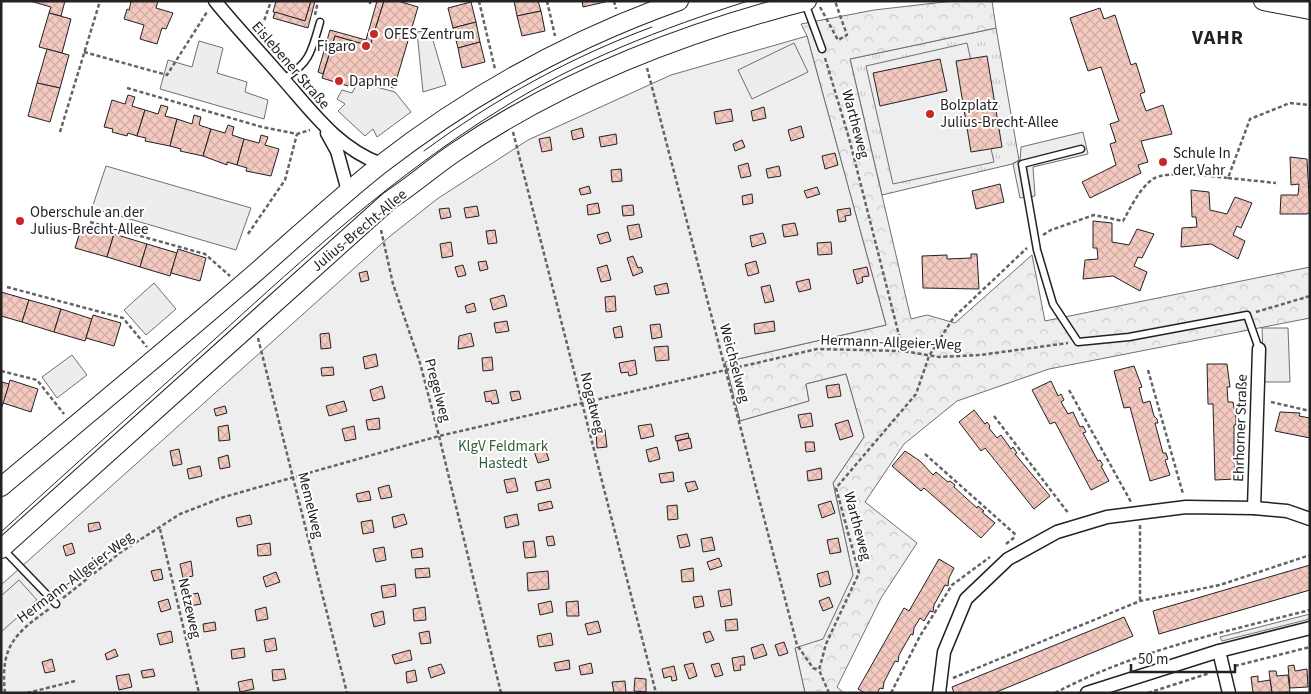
<svg xmlns="http://www.w3.org/2000/svg" width="1311" height="694" viewBox="0 0 1311 694" font-family="'Source Sans 3',sans-serif">
<defs>
<pattern id="grass-tufts" width="24" height="20" patternUnits="userSpaceOnUse" patternTransform="scale(1.25)"><rect width="24" height="20" fill="#eee"/><path d="M3 7l-1-3M5 7V3M7 7l1-3M15 17l-1-3M17 17v-4M19 17l1-3" fill="none" stroke="#ccc"/></pattern>
<pattern id="forest-crowns" width="20" height="18" patternUnits="userSpaceOnUse" patternTransform="scale(1.25)"><rect width="20" height="18" fill="#eee"/><path d="M2 6a3 3 0 1 1 6 0M12 15a3 3 0 1 1 6 0" fill="none" stroke="#ccc"/></pattern>
<pattern id="building-cross-hatch" width="8" height="8" patternUnits="userSpaceOnUse" patternTransform="scale(1.25)"><rect width="8" height="8" fill="#f3c9c0"/><path d="M0 0l8 8M0 8l8-8" fill="none" stroke="#d0aca5"/></pattern>
</defs>
<rect width="100%" height="100%" fill="#fff"/>
<g fill="url(#grass-tufts)" stroke="#6f6f6f">
<polygon points="996,28 1019,160 1012,164 882,195 850,59"/>
<polygon points="1310,614 1310,619 1222,641 1220,637"/>
</g>
<polygon fill="url(#forest-crowns)" stroke="#6f6f6f" points="953,1 992,1 996,28 850,59 911,319 927,315 955,323 1032,255 1045,321 1310,267 1310,318 1049,369 957,401 904,444 865,502 917,543 881,598 837,687 844,693 805,693 795,648 853,575 833,483 864,437 846,374 806,384 809,401 740,421 725,362 886,325 807,36 801,24 874,10"/>
<g fill="#eee" stroke="#6f6f6f">
<polygon points="807,36 886,325 725,362 740,421 809,401 806,384 846,374 864,437 833,483 853,575 823,639 795,648 805,693 1,693 1,585 389,237 437,199 528,140 671,75"/>
<polygon points="967,43 994,162 893,184 866,66"/>
</g>
<g fill="#ededed" stroke="#6f6f6f">
<polygon points="430,30 446,85 423,92 417,32"/>
<polygon points="199,41 223,48 217,73 247,82 245,92 268,100 264,119 160,89 168,60 192,67"/>
<polygon points="794,43 808,72 752,99 738,70"/>
<polygon points="358,82 395,92 411,112 377,137 373,129 365,136 338,111 345,104 337,99 342,90 352,93"/>
<polygon points="1083,132 1088,154 1033,167 1035,196 1020,198 1013,164 1020,160 1021,147"/>
<polygon points="106,166 251,208 236,250 92,208"/>
<polygon points="154,283 176,309 146,335 124,310"/>
<polygon points="1262,328 1288,328 1290,382 1264,382"/>
<polygon points="72,355 87,375 57,398 42,377"/>
<polygon points="19,580 37,600 1,632 1,596"/>
</g>
<g fill="url(#building-cross-hatch)" stroke="#222">
<polygon points="30,1 65,1 61,16 49,13 51,7"/>
<polygon points="135,1 158,1 156,8 173,13 166,29 162,28 157,44 140,39 144,25 124,19 127,9 129,10 131,2"/>
<polygon points="276,1 311,1 305,21 273,12"/>
<polygon points="311,1 315,1 308,28 273,18 275,12 305,21"/>
<polygon points="377,1 384,1 370,46 335,36 323,74 318,72 330,30 366,40"/>
<polygon points="384,1 398,1 418,7 394,88 351,76 348,86 322,78 335,36 370,46"/>
<polygon points="514,1 538,1 541,11 517,16"/>
<polygon points="582,1 605,1 605,2 583,7"/>
<polygon points="471,2 476,22 453,28 448,8"/>
<polygon points="1100,8 1104,19 1115,15 1131,65 1136,63 1145,92 1140,94 1146,111 1163,105 1172,134 1141,141 1148,162 1138,165 1141,173 1090,198 1082,182 1116,165 1110,144 1116,142 1110,124 1119,121 1101,67 1088,71 1070,18"/>
<polygon points="541,11 545,31 522,36 517,16"/>
<polygon points="49,13 71,19 62,53 39,47"/>
<polygon points="476,22 480,42 458,48 453,28"/>
<polygon points="480,42 485,62 462,68 458,48"/>
<polygon points="47,49 69,55 60,88 37,83"/>
<polygon points="987,56 1002,147 971,152 956,61"/>
<polygon points="940,59 947,91 880,106 873,73"/>
<polygon points="37,83 60,88 50,122 28,116"/>
<polygon points="128,95 135,97 132,106 145,110 137,136 128,133 127,136 112,132 113,129 104,127 112,100 125,104"/>
<polygon points="161,105 168,107 165,116 177,119 170,146 145,141 146,138 137,136 145,110 158,114"/>
<polygon points="764,107 766,118 753,121 751,111"/>
<polygon points="731,109 733,121 716,124 714,112"/>
<polygon points="194,115 201,117 199,125 211,129 203,156 180,151 181,149 170,146 177,119 192,124"/>
<polygon points="228,125 234,127 232,135 244,139 237,165 227,162 227,165 203,156 211,129 225,133"/>
<polygon points="801,126 804,137 791,141 788,130"/>
<polygon points="582,128 584,137 573,140 571,131"/>
<polygon points="616,134 617,144 601,147 599,137"/>
<polygon points="261,135 268,137 265,145 279,149 271,176 246,171 247,168 237,165 244,139 259,143"/>
<polygon points="550,137 552,150 542,152 539,139"/>
<polygon points="742,140 745,147 735,151 733,144"/>
<polygon points="835,153 838,165 825,169 822,156"/>
<polygon points="1290,157 1307,159 1310,212 1307,214 1280,214 1281,195 1298,195 1299,184 1291,185"/>
<polygon points="748,163 751,176 741,178 738,166"/>
<polygon points="779,166 781,176 768,178 766,169"/>
<polygon points="621,169 622,181 612,182 611,170"/>
<polygon points="1000,184 1004,202 976,209 972,191"/>
<polygon points="589,186 591,193 581,195 579,189"/>
<polygon points="817,187 820,194 807,198 804,191"/>
<polygon points="1191,190 1209,192 1210,210 1227,214 1235,197 1252,203 1241,228 1237,226 1233,235 1245,241 1238,259 1211,244 1181,247 1182,228 1197,227 1196,217 1192,217"/>
<polygon points="752,194 753,203 743,205 742,196"/>
<polygon points="598,203 600,213 588,215 587,205"/>
<polygon points="633,205 634,215 623,216 622,206"/>
<polygon points="477,206 479,216 466,218 464,208"/>
<polygon points="449,208 451,217 441,219 439,209"/>
<polygon points="850,208 851,215 845,216 846,221 839,222 837,210"/>
<polygon points="1093,221 1112,223 1112,242 1129,245 1137,229 1154,234 1142,258 1138,257 1134,266 1147,272 1140,291 1113,276 1083,279 1085,260 1098,259 1097,248 1093,248"/>
<polygon points="795,223 798,235 784,237 782,225"/>
<polygon points="639,224 642,237 630,240 627,226"/>
<polygon points="82,225 114,234 107,257 75,248"/>
<polygon points="495,230 497,243 488,244 486,231"/>
<polygon points="608,232 611,241 600,244 597,235"/>
<polygon points="763,233 766,243 752,247 750,236"/>
<polygon points="114,234 147,244 140,267 107,257"/>
<polygon points="451,242 453,256 442,258 440,244"/>
<polygon points="831,242 832,254 818,255 817,243"/>
<polygon points="147,244 177,253 170,276 140,267"/>
<polygon points="178,249 206,258 200,281 171,273"/>
<polygon points="971,254 977,254 979,289 923,288 922,256 947,255 947,259 971,258"/>
<polygon points="633,256 638,268 641,267 643,272 633,276 627,258"/>
<polygon points="486,261 488,269 480,271 478,262"/>
<polygon points="756,261 759,273 748,276 745,264"/>
<polygon points="463,265 466,275 458,277 455,267"/>
<polygon points="607,265 611,280 601,282 597,268"/>
<polygon points="867,267 869,276 862,277 863,282 857,284 853,270"/>
<polygon points="367,271 369,280 361,282 359,273"/>
<polygon points="809,279 811,289 799,292 796,282"/>
<polygon points="667,283 669,293 656,295 654,286"/>
<polygon points="770,285 774,301 765,303 761,287"/>
<polygon points="1,292 29,300 22,322 1,316"/>
<polygon points="504,295 507,306 493,310 490,299"/>
<polygon points="615,296 616,311 606,312 605,297"/>
<polygon points="29,300 61,309 54,332 22,322"/>
<polygon points="474,303 476,311 467,313 465,306"/>
<polygon points="61,309 92,319 85,341 54,332"/>
<polygon points="93,315 121,323 114,346 86,338"/>
<polygon points="507,321 509,331 496,333 494,323"/>
<polygon points="774,321 775,331 755,334 754,324"/>
<polygon points="660,324 662,337 652,339 650,325"/>
<polygon points="621,326 623,337 615,338 613,328"/>
<polygon points="329,333 331,348 321,349 320,334"/>
<polygon points="471,333 474,346 458,349 459,336"/>
<polygon points="668,346 669,360 656,361 654,347"/>
<polygon points="376,354 378,366 365,369 363,357"/>
<polygon points="492,357 493,370 483,371 482,358"/>
<polygon points="635,360 637,374 629,376 628,372 621,373 619,363"/>
<polygon points="1207,364 1227,364 1230,387 1227,387 1228,402 1233,402 1236,418 1236,425 1234,425 1234,457 1237,457 1237,463 1235,463 1235,479 1215,480 1213,404 1208,404"/>
<polygon points="1134,366 1142,387 1139,388 1143,403 1150,401 1154,416 1157,419 1158,423 1155,423 1163,453 1166,453 1168,459 1165,460 1170,475 1150,481 1130,407 1124,408 1114,371"/>
<polygon points="333,367 334,375 322,376 321,368"/>
<polygon points="10,380 38,389 31,412 3,403"/>
<polygon points="1051,381 1058,396 1061,394 1064,400 1061,402 1068,414 1073,412 1080,427 1083,426 1086,432 1083,433 1098,461 1100,460 1103,465 1101,466 1109,481 1091,490 1055,422 1050,424 1032,390"/>
<polygon points="2,382 9,384 2,407 1,406"/>
<polygon points="839,384 841,396 828,398 826,386"/>
<polygon points="382,386 385,398 373,401 370,390"/>
<polygon points="496,390 499,403 492,404 491,401 486,402 484,392"/>
<polygon points="519,391 521,399 512,401 510,392"/>
<polygon points="344,401 347,411 329,416 326,406"/>
<polygon points="225,406 227,413 216,416 214,409"/>
<polygon points="974,410 985,424 987,422 990,426 989,428 997,438 1001,435 1011,449 1013,447 1017,453 1015,454 1050,496 1034,509 985,448 981,451 959,422"/>
<polygon points="1280,412 1300,413 1299,416 1310,418 1310,438 1275,431"/>
<polygon points="811,413 813,426 801,428 798,415"/>
<polygon points="379,418 380,429 368,430 366,420"/>
<polygon points="848,420 853,436 840,440 835,424"/>
<polygon points="651,424 654,436 641,439 638,426"/>
<polygon points="228,425 230,440 219,441 218,427"/>
<polygon points="354,426 356,439 345,441 342,429"/>
<polygon points="605,430 607,447 597,448 596,431"/>
<polygon points="688,433 689,438 676,441 675,436"/>
<polygon points="690,438 692,448 679,451 677,441"/>
<polygon points="805,442 814,442 815,451 806,452"/>
<polygon points="657,447 660,459 649,462 646,450"/>
<polygon points="545,448 549,460 538,463 534,451"/>
<polygon points="179,449 182,464 173,466 170,451"/>
<polygon points="905,451 920,461 933,475 936,472 948,482 950,481 955,485 954,487 977,508 978,506 984,511 982,512 995,523 981,538 924,488 921,491 892,466"/>
<polygon points="228,455 230,467 220,469 218,458"/>
<polygon points="200,466 202,476 189,479 187,469"/>
<polygon points="821,468 822,479 808,481 807,471"/>
<polygon points="673,472 674,481 661,483 659,474"/>
<polygon points="515,478 518,491 507,493 504,480"/>
<polygon points="549,479 551,488 537,491 535,482"/>
<polygon points="695,481 698,489 688,492 685,483"/>
<polygon points="389,485 392,497 381,499 378,488"/>
<polygon points="369,491 371,500 358,502 356,494"/>
<polygon points="551,501 553,508 539,511 538,504"/>
<polygon points="831,501 835,513 822,518 818,505"/>
<polygon points="677,505 678,519 668,520 667,506"/>
<polygon points="404,514 407,524 394,528 392,517"/>
<polygon points="517,514 519,525 506,528 504,517"/>
<polygon points="250,515 252,524 238,527 236,518"/>
<polygon points="372,520 374,532 363,534 361,522"/>
<polygon points="99,522 101,529 89,532 88,524"/>
<polygon points="687,534 690,546 680,548 677,536"/>
<polygon points="553,536 555,545 548,546 546,537"/>
<polygon points="712,537 715,550 703,552 701,539"/>
<polygon points="838,538 841,552 830,554 827,540"/>
<polygon points="534,541 536,557 525,558 523,542"/>
<polygon points="72,543 75,553 66,556 63,546"/>
<polygon points="270,543 271,555 258,556 257,545"/>
<polygon points="384,547 386,560 376,562 373,549"/>
<polygon points="422,548 423,557 412,558 411,550"/>
<polygon points="719,558 722,566 710,570 707,562"/>
<polygon points="939,559 954,568 949,578 948,586 945,585 934,605 933,612 930,611 924,621 920,618 914,628 913,635 911,634 899,655 898,662 895,661 884,682 883,689 880,688 877,693 865,693 858,689 904,608 909,611"/>
<polygon points="191,561 193,576 183,578 180,564"/>
<polygon points="1310,565 1310,590 1159,634 1153,611"/>
<polygon points="429,568 430,577 416,578 415,569"/>
<polygon points="693,568 694,581 682,582 681,570"/>
<polygon points="161,569 163,579 154,581 151,571"/>
<polygon points="548,571 549,589 528,591 527,573"/>
<polygon points="828,571 831,584 820,587 817,574"/>
<polygon points="276,572 280,582 266,587 263,577"/>
<polygon points="395,584 396,596 383,598 381,586"/>
<polygon points="730,589 732,605 721,607 718,591"/>
<polygon points="198,593 201,604 190,606 188,595"/>
<polygon points="702,596 704,606 695,608 693,597"/>
<polygon points="829,597 833,607 823,611 819,601"/>
<polygon points="168,599 171,609 161,612 158,602"/>
<polygon points="551,601 553,612 540,615 538,604"/>
<polygon points="578,601 579,616 567,616 566,602"/>
<polygon points="266,607 268,619 257,621 255,610"/>
<polygon points="425,607 426,620 414,621 413,609"/>
<polygon points="383,611 385,624 374,627 371,614"/>
<polygon points="1124,617 1133,636 994,693 954,693 952,687"/>
<polygon points="737,619 738,630 726,631 725,620"/>
<polygon points="598,621 601,632 588,635 585,624"/>
<polygon points="215,622 216,630 204,632 203,624"/>
<polygon points="171,631 173,642 160,645 157,634"/>
<polygon points="429,631 431,643 421,644 419,633"/>
<polygon points="710,631 714,640 706,643 703,633"/>
<polygon points="551,633 553,645 539,647 537,636"/>
<polygon points="275,638 277,650 266,652 264,640"/>
<polygon points="784,642 788,653 779,656 775,645"/>
<polygon points="763,644 767,655 754,659 751,648"/>
<polygon points="244,648 245,657 232,659 231,650"/>
<polygon points="115,649 118,656 107,660 105,654"/>
<polygon points="410,650 412,660 395,664 392,655"/>
<polygon points="744,656 745,665 740,665 741,670 734,671 732,658"/>
<polygon points="52,659 55,671 45,673 42,662"/>
<polygon points="569,660 570,669 556,671 554,663"/>
<polygon points="591,663 593,673 581,675 579,666"/>
<polygon points="693,663 697,676 689,679 684,665"/>
<polygon points="719,663 723,675 715,677 711,665"/>
<polygon points="441,664 445,673 431,678 428,668"/>
<polygon points="1294,665 1295,671 1307,669 1308,687 1290,688 1288,666"/>
<polygon points="674,666 677,680 672,681 671,676 664,678 662,669"/>
<polygon points="153,669 155,676 143,678 141,671"/>
<polygon points="284,669 286,679 273,681 272,670"/>
<polygon points="415,670 417,681 407,683 406,672"/>
<polygon points="1269,671 1276,671 1277,676 1288,675 1290,692 1272,693"/>
<polygon points="129,674 132,687 119,690 116,676"/>
<polygon points="1258,676 1258,682 1270,680 1272,693 1253,693 1251,677"/>
<polygon points="635,678 646,679 646,692 634,691"/>
<polygon points="252,679 254,689 240,692 238,682"/>
<polygon points="625,681 626,693 614,693 612,682"/>
</g>
<g fill="none" stroke-linecap="round" stroke-linejoin="round">
<defs>
<g id="service">
<polyline points="805,3 822,49"/>
<path d="M 283,79 C 310,64 312,50 320,22"/>
<polyline points="1081,149 1022,164 1037,250 1053,304 1078,342 1129,337 1247,315 1259,349"/>
<polyline points="3,549 56,604"/>
</g>
<g id="minor">
<path d="M 215,1 C 237,28 261,53 284,80 C 313,113 338,148 381,164"/>
<polyline points="327,133 337,151 348,191"/>
<polyline points="1254,508 1259,349"/>
<polyline points="1219,651 1229,693"/>
<polyline points="939,693 944,652 966,599 1008,559 1057,532 1107,517 1186,507 1254,508 1287,511 1310,519"/>
<polyline points="1087,693 1219,651 1310,628"/>
</g>
<g id="secondary">
<polyline points="1263,1 1310,10"/>
<path d="M 1,487 C 81,420 161,354 240,286 C 287,246 332,203 380,165 C 470,95 572,39 679,1"/>
<path d="M 1,549 L 390,200 C 412,186 432,168 454,153 C 561,80 682,33 807,1"/>
</g>
</defs>
<use href="#service" stroke="#222" stroke-width="9"/>
<use href="#minor" stroke="#222" stroke-width="15"/>
<use href="#secondary" stroke="#222" stroke-width="20"/>
<g stroke="#646464" stroke-width="2.5" stroke-dasharray="4 2.5" stroke-linecap="butt">
<polyline points="479,1 495,69"/>
<polyline points="547,1 555,36"/>
<polyline points="614,1 616,9"/>
<polyline points="370,4 370,1"/>
<polyline points="820,7 838,40 847,35 835,1"/>
<polyline points="315,15 318,1"/>
<polyline points="255,29 264,21 271,1"/>
<polyline points="84,52 167,75 207,12"/>
<polyline points="825,58 849,138 903,351"/>
<polyline points="647,68 797,645 813,668 819,670"/>
<polyline points="127,88 262,127 297,134 310,130"/>
<polyline points="60,132 100,1"/>
<polyline points="513,132 656,693"/>
<polyline points="1228,178 1276,183"/>
<polyline points="90,222 205,254 230,276"/>
<polyline points="381,230 393,284 420,363 439,436 501,693"/>
<polyline points="248,234 285,180 297,134"/>
<path d="M 1043,235 L 1051,230 L 1094,215 L 1123,221 C 1131,207 1139,189 1153,179 C 1166,170 1211,176 1228,178 L 1250,119 L 1290,103 L 1310,105"/>
<polyline points="7,287 123,318 147,347"/>
<polyline points="1256,312 1310,296"/>
<polyline points="258,338 347,693"/>
<polyline points="1148,370 1183,494"/>
<polyline points="1,371 37,380 64,414"/>
<polyline points="1069,390 1131,502"/>
<polyline points="1271,402 1310,411"/>
<polyline points="994,416 1069,514"/>
<polyline points="925,454 1016,535"/>
<polyline points="1140,525 1140,601"/>
<polyline points="160,529 199,693"/>
<polyline points="1006,544 1016,536"/>
<polyline points="63,598 121,552 180,514 224,497 439,436 817,349 903,351 939,357 980,355 1068,343"/>
<polyline points="1235,666 1310,647"/>
<polyline points="953,678 1140,601 1220,585 1310,555"/>
<path d="M 5,693 C 0,647 14,634 49,609"/>
<polyline points="27,693 75,681"/>
<polyline points="829,693 819,670 826,644 859,573 836,488 916,394 929,356 954,317 1027,248"/>
<polyline points="891,693 920,636 952,585 990,557"/>
<path d="M 1055,693 C 1135,651 1223,632 1310,610"/>
<polyline points="1148,693 1210,673"/>
</g>
<use href="#service" stroke="#fff" stroke-width="6"/>
<use href="#minor" stroke="#fff" stroke-width="12"/>
<use href="#secondary" stroke="#fff" stroke-width="18"/>
<g stroke="#222" stroke-width="1">
<path d="M 424,151 C 493,100 571,57 652,27"/>
<path d="M 1,532 C 72,467 144,403 215,339 C 306,256 396,174 501,109 C 577,61 663,28 748,1"/>
</g>
</g>
<g fill="#c62828" stroke="#fff" stroke-width="2">
<circle cx="374" cy="34" r="5"/>
<circle cx="366" cy="46" r="5"/>
<circle cx="339" cy="81" r="5"/>
<circle cx="930" cy="114" r="5"/>
<circle cx="1163" cy="162" r="5"/>
<circle cx="20" cy="221" r="5"/>
</g>
<g text-anchor="middle" stroke-width="4" stroke-linejoin="round" paint-order="stroke">
<g font-size="15" fill="#222" stroke="#fff" text-anchor="start">
<text x="384" y="39">OFES Zentrum</text>
<text x="356" y="51" text-anchor="end">Figaro</text>
<text x="349" y="86">Daphne</text>
<text x="940" y="110">Bolzplatz<tspan x="940" dy="17">Julius-Brecht-Allee</tspan></text>
<text x="1173" y="158">Schule In<tspan x="1173" dy="17">der Vahr</tspan></text>
<text x="30" y="217">Oberschule an der<tspan x="30" dy="17">Julius-Brecht-Allee</tspan></text>
</g>
<g font-size="15" fill="#222" stroke="#fff">
<text transform="translate(291 65) rotate(49)" y="5">Eislebener Straße</text>
<text transform="translate(856 124) rotate(75)" y="5">Wartheweg</text>
<text transform="translate(359 230) rotate(-40)" y="5">Julius-Brecht-Allee</text>
<text transform="translate(891 342) rotate(2)" y="5">Hermann-Allgeier-Weg</text>
<text transform="translate(735 363) rotate(75)" y="5">Weichselweg</text>
<text transform="translate(438 390) rotate(75)" y="5">Pregelweg</text>
<text transform="translate(593 403) rotate(76)" y="5">Nogatweg</text>
<text transform="translate(1240 428) rotate(-88)" y="5">Ehrhorner Straße</text>
<text transform="translate(311 505) rotate(76)" y="5">Memelweg</text>
<text transform="translate(858 526) rotate(75)" y="5">Wartheweg</text>
<text transform="translate(75 577) rotate(-37)" y="5">Hermann-Allgeier-Weg</text>
<text transform="translate(190 608) rotate(77)" y="5">Netzeweg</text>
</g>
<g font-size="15" fill="#2f5e38" stroke="#fff">
<text x="503" y="451">KlgV Feldmark<tspan x="503" dy="17">Hastedt</tspan></text>
</g>
<g font-size="20" font-weight="bold" letter-spacing="1" fill="#222" stroke="#fff">
<text x="1218" y="44">VAHR</text>
</g>
</g>
<rect width="1311" height="694" fill="none" stroke="#222222" stroke-width="5"/>
<path d="M1131 664v8h104v-8" fill="none" stroke="#222222" stroke-width="2.5"/>
<text x="1138" y="664" font-size="15" fill="#222222" stroke="#ffffff" stroke-width="4" paint-order="stroke">50 m</text>
</svg>
